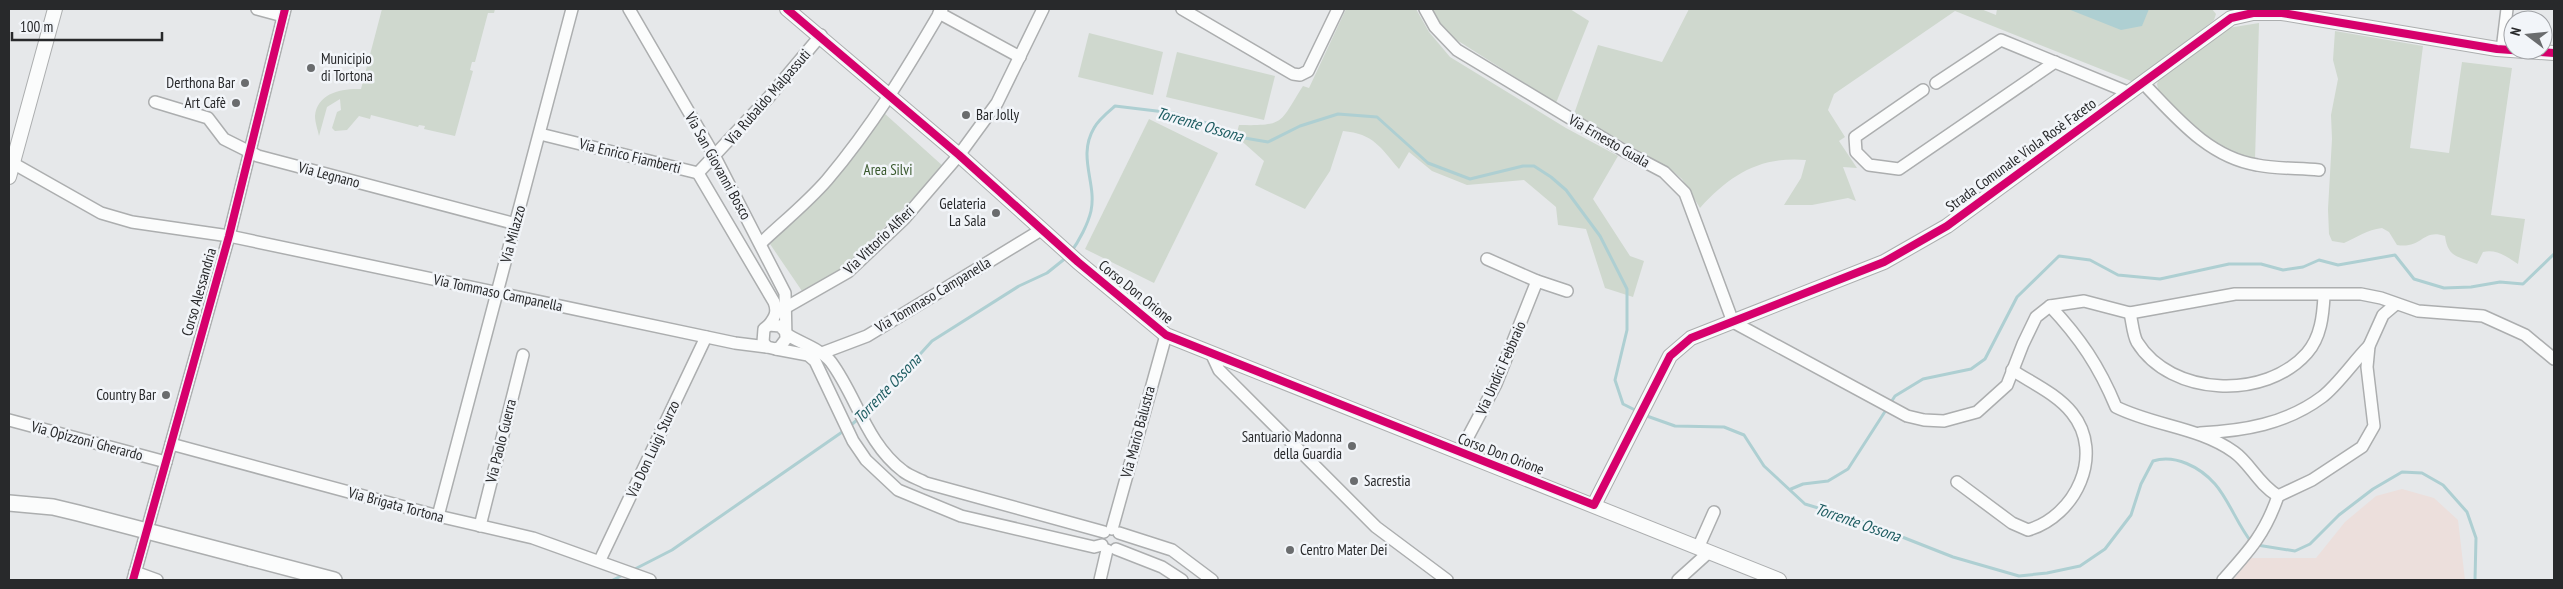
<svg xmlns="http://www.w3.org/2000/svg" width="2563" height="589" viewBox="0 0 2563 589" font-family="'PT Sans Narrow',sans-serif">
<rect width="100%" height="100%" fill="#e6e8ea"/>
<polygon fill="#ecdfdc" points="2402,489 2434,498 2458,520 2465,580 2233,580 2251,558 2316,558 2345,522 2376,496"/>
<g fill="#cfd8ce">
<path d="M 382,9 L 495,9 L 494,13 L 488,13 L 475,62 L 472,62 L 470,70 L 473,71 L 455,136 L 424,129 L 425,126 L 419,125 L 418,127 L 371,115 L 370,119 L 359,116 L 347,130 L 335,131 L 332,128 L 337,112 L 341,110 L 340,99 L 327,107 L 319,136 C 318,130 315,123 315,116 C 317,93 342,88 361,89 Z"/>
<path d="M 1346,9 L 1416,9 L 1429,32 L 1450,57 L 1566,128 L 1618,156 L 1593,199 L 1630,256 L 1644,261 L 1633,297 L 1605,288 L 1586,229 L 1558,225 L 1556,207 L 1524,180 L 1467,185 L 1432,171 L 1409,152 L 1399,169 C 1380,147 1374,134 1343,131 L 1330,171 L 1305,209 L 1255,185 L 1264,161 L 1236,136 L 1239,125 C 1286,126 1279,123 1303,86 L 1309,88 Z"/>
<polygon points="1432,9 1570,9 1589,21 1556,103 1452,37 1443,28"/>
<path d="M 1689,9 L 1981,9 L 1996,15 L 1997,9 L 2212,9 L 2216,14 L 2214,20 L 2136,83 L 1955,11 L 1834,94 L 1828,110 L 1845,137 L 1839,141 L 1857,168 L 1843,167 L 1856,201 L 1848,198 L 1812,205 L 1784,205 L 1801,178 L 1806,160 C 1760,156 1730,175 1700,208 L 1682,179 L 1670,169 L 1574,114 L 1598,45 L 1662,62 Z"/>
<polygon points="2259,23 2255,160 2217,148 2159,94 2157,84 2160,77 2228,28"/>
<path d="M 2335,31 L 2423,46 L 2410,148 L 2449,153 L 2462,62 L 2512,68 L 2491,215 L 2525,219 L 2518,264 C 2507,257 2497,249 2483,252 L 2477,264 C 2458,256 2448,258 2445,236 C 2422,228 2423,249 2397,245 L 2389,232 L 2382,228 C 2367,230 2357,237 2344,243 L 2332,241 L 2329,234 L 2328,209 L 2332,139 L 2331,115 L 2338,79 L 2333,60 Z"/>
<polygon points="1089,33 1163,52 1153,95 1078,77"/>
<polygon points="1177,52 1275,76 1264,120 1166,97"/>
<polygon points="884,113 944,167 845,267 802,291 770,244 828,185"/>
<polygon points="1149,119 1218,153 1154,283 1085,249"/>
</g>
<polygon fill="#aecfd2" points="2068,9 2149,9 2142,26 2121,30"/>
<g fill="none" stroke-linecap="round" stroke-linejoin="round">
<g stroke="#aecfd2" stroke-width="3">
<path d="M 1071,252 C 1079,241 1088,224 1091,211 C 1097,183 1077,157 1094,128 C 1098,120 1108,112 1115,106 L 1173,113 L 1206,123 L 1227,135 L 1268,142 L 1300,126 L 1338,114 L 1377,117 L 1428,163 L 1470,179 L 1523,166 L 1534,166 L 1551,177 L 1566,190 L 1600,236 L 1627,289 L 1627,330 L 1615,380 L 1623,404 L 1637,411"/>
<path d="M 1644,415 L 1675,426 L 1724,427 L 1744,435 L 1764,466 L 1805,504 L 1864,522 L 1953,557 L 2019,576 L 2047,573 L 2080,566 L 2105,549 L 2131,515 L 2141,484 L 2153,461 C 2175,454 2200,467 2215,484 C 2229,500 2237,524 2252,543"/>
<polyline points="850,426 872,407 932,341 1019,286 1047,273 1067,257"/>
<polyline points="1791,489 1803,484 1828,481 1848,469 1895,396 1923,379 1971,369 1985,359 2017,297 2059,256 2090,260 2118,275 2160,279 2229,264 2261,264 2283,270 2303,267 2319,260 2338,265 2395,255 2414,279 2444,288 2471,287 2500,282 2523,284 2554,254"/>
<polyline points="2257,545 2295,551 2310,544 2339,515 2373,489 2402,472 2422,473 2443,485 2467,512 2476,538 2475,580"/>
<polyline points="633,570 672,550 845,430"/>
<polyline points="613,580 623,575"/>
</g>
<defs>
<g id="minor">
<polyline points="257,9 283,16"/>
<polyline points="629,9 715,157 785,293 786,339 780,347 776,349 767,347 763,342 764,329 769,325 780,326 784,330"/>
<polyline points="1182,9 1293,74 1300,75 1308,71 1338,9"/>
<polyline points="1425,9 1435,27 1457,50 1626,152 1664,172 1685,193 1733,322 1907,416 1924,420 1944,421 1977,412 2007,385 2023,344 2036,317 2050,306 2084,301 2130,313 2235,294 2361,294 2381,298 2418,311 2483,316 2525,335 2554,359"/>
<polyline points="939,13 1020,57"/>
<polyline points="2502,50 2507,9"/>
<polyline points="1936,83 2001,40 2130,93"/>
<path d="M 2143,83 C 2176,117 2208,157 2257,165 C 2277,169 2299,168 2319,170"/>
<polyline points="1923,90 1855,137 1856,152 1869,165 1899,169 2055,62"/>
<polyline points="155,102 208,118 224,139 258,156 516,224"/>
<polyline points="540,134 698,173 769,97 821,35"/>
<polyline points="9,161 101,213 132,222 229,236 735,343 767,347"/>
<path d="M 698,173 L 774,302 C 778,312 775,317 769,325"/>
<path d="M 761,243 C 782,223 807,203 827,180 C 872,127 907,69 942,9"/>
<polyline points="1487,259 1537,281 1567,291"/>
<path d="M 2050,306 C 2080,338 2099,366 2116,407 C 2154,426 2199,427 2234,452 C 2250,463 2257,483 2278,496 L 2312,480 L 2362,447 L 2374,426 L 2367,367 L 2369,346 L 2383,315 L 2396,304"/>
<polyline points="785,308 848,272 904,219 959,155 997,103 1043,9"/>
<path d="M 2130,313 C 2132,321 2133,335 2137,342 C 2171,397 2266,400 2307,353 C 2321,337 2323,315 2324,296"/>
<path d="M 786,334 C 800,343 821,349 831,362 C 857,397 866,443 903,471 C 909,476 919,479 926,483 L 1104,532"/>
<polyline points="776,349 808,355 815,361 853,441 866,460 898,490 961,516 1094,547 1102,545"/>
<polyline points="822,353 867,336 1041,230"/>
<polyline points="1212,355 1219,370 1376,527 1447,580"/>
<polyline points="9,420 166,462"/>
<path d="M 2200,433 C 2243,431 2286,424 2322,397 C 2337,386 2354,361 2369,346"/>
<polyline points="171,444 438,516 533,538 650,580"/>
<polyline points="1460,452 1496,384 1537,281"/>
<path d="M 1957,482 L 2012,523 L 2028,530 C 2076,516 2105,454 2072,413 C 2057,394 2032,383 2012,370"/>
<polyline points="438,516 572,9"/>
<polyline points="480,526 523,355"/>
<polyline points="1112,529 1166,335"/>
<polyline points="1119,533 1172,550 1212,580"/>
<polyline points="1698,548 1714,512"/>
<polyline points="1116,549 1162,567 1182,580"/>
<polyline points="600,560 706,337"/>
<polyline points="135,572 157,580"/>
<polyline points="133,580 229,236 285,9"/>
<polyline points="1100,580 1107,550"/>
<polyline points="1678,580 1709,552"/>
<path d="M 2223,580 C 2249,551 2265,534 2278,496"/>
</g>
<g id="tertiary">
<polyline points="787,9 959,155 1078,262 1166,335 1779,580"/>
<polyline points="9,177 55,9"/>
<polyline points="1594,505 1670,356 1691,338 1884,262 1947,226 2231,18 2253,13 2282,13 2497,49 2554,53"/>
</g>
<polyline id="secondary" points="250,558 334,580"/>
</defs>
<use href="#minor" stroke="#acaeaf" stroke-width="14"/>
<use href="#tertiary" stroke="#acaeaf" stroke-width="16"/>
<use href="#secondary" stroke="#acaeaf" stroke-width="18"/>
<use href="#minor" stroke="#fbfcfc" stroke-width="11"/>
<use href="#tertiary" stroke="#fbfcfc" stroke-width="14"/>
<use href="#secondary" stroke="#fbfcfc" stroke-width="15"/>
<defs>
<polyline id="secondary-bridge" points="9,503 53,507 78,513 250,558"/>
</defs>
<use href="#secondary-bridge" stroke="#acaeaf" stroke-width="18" stroke-linecap="butt"/>
<use href="#secondary-bridge" stroke="#fbfcfc" stroke-width="15"/>
<defs>
<g id="cycleway">
<polyline points="787,9 959,155 1078,262 1166,335 1594,505 1670,356 1691,338 1884,262 1947,226 2231,18 2253,13 2282,13 2497,49 2554,53"/>
<polyline points="133,580 229,236 285,9"/>
</g>
</defs>
<use href="#cycleway" stroke="#f2f5f9" stroke-width="11"/>
<use href="#cycleway" stroke="#d6006c" stroke-width="8"/>
</g>
<g fill="#6a6c6e" stroke="#f2f5f9" stroke-width="2">
<circle cx="311" cy="68" r="5"/>
<circle cx="245" cy="83" r="5"/>
<circle cx="236" cy="103" r="5"/>
<circle cx="966" cy="115" r="5"/>
<circle cx="996" cy="213" r="5"/>
<circle cx="166" cy="395" r="5"/>
<circle cx="1352" cy="446" r="5"/>
<circle cx="1354" cy="481" r="5"/>
<circle cx="1290" cy="550" r="5"/>
</g>
<g text-anchor="middle" stroke-width="5" stroke-linejoin="round" paint-order="stroke">
<g font-size="15" fill="#28292b" stroke="#f2f5f9" text-anchor="end">
<text x="321" y="64" text-anchor="start">Municipio<tspan x="321" dy="17">di Tortona</tspan></text>
<text x="235" y="88">Derthona Bar</text>
<text x="226" y="108">Art Cafè</text>
<text x="976" y="120" text-anchor="start">Bar Jolly</text>
<text x="986" y="209">Gelateria<tspan x="986" dy="17">La Sala</tspan></text>
<text x="156" y="400">Country Bar</text>
<text x="1342" y="442">Santuario Madonna<tspan x="1342" dy="17">della Guardia</tspan></text>
<text x="1364" y="486" text-anchor="start">Sacrestia</text>
<text x="1300" y="555" text-anchor="start">Centro Mater Dei</text>
</g>
<g font-size="15" fill="#28292b" stroke="#f2f5f9">
<text transform="translate(768 97) rotate(-49)" y="5">Via Rubaldo Malpassuti</text>
<text transform="translate(1609 141) rotate(30)" y="5">Via Ernesto Guala</text>
<text transform="translate(2021 155) rotate(-36)" y="5">Strada Comunale Viola Rosè Faceto</text>
<text transform="translate(630 156) rotate(14)" y="5">Via Enrico Fiamberti</text>
<text transform="translate(718 166) rotate(61)" y="5">Via San Giovanni Bosco</text>
<text transform="translate(329 175) rotate(15)" y="5">Via Legnano</text>
<text transform="translate(513 234) rotate(-75)" y="5">Via Milazzo</text>
<text transform="translate(879 240) rotate(-44)" y="5">Via Vittorio Alfieri</text>
<text transform="translate(199 292) rotate(-74)" y="5">Corso Alessandria</text>
<text transform="translate(1136 292) rotate(39)" y="5">Corso Don Orione</text>
<text transform="translate(498 293) rotate(12)" y="5">Via Tommaso Campanella</text>
<text transform="translate(933 295) rotate(-31)" y="5">Via Tommaso Campanella</text>
<text transform="translate(1501 368) rotate(-66)" y="5">Via Undici Febbraio</text>
<text transform="translate(1138 432) rotate(-75)" y="5">Via Mario Balustra</text>
<text transform="translate(87 441) rotate(15)" y="5">Via Opizzoni Gherardo</text>
<text transform="translate(501 441) rotate(-76)" y="5">Via Paolo Guerra</text>
<text transform="translate(653 449) rotate(-65)" y="5">Via Don Luigi Sturzo</text>
<text transform="translate(1501 454) rotate(21)" y="5">Corso Don Orione</text>
<text transform="translate(396 505) rotate(15)" y="5">Via Brigata Tortona</text>
</g>
<g font-size="15" fill="#38582c" stroke="#f2f5f9">
<text x="888" y="175">Area Silvi</text>
</g>
<g font-size="16" font-style="italic" fill="#1d5c61" stroke="#f2f5f9">
<text transform="translate(1200 124) rotate(16)" y="6">Torrente Ossona</text>
<text transform="translate(887 388) rotate(-46)" y="6">Torrente Ossona</text>
<text transform="translate(1858 522) rotate(19)" y="6">Torrente Ossona</text>
</g>
</g>
<rect width="2563" height="589" fill="none" stroke="#28292b" stroke-width="20"/>
<g transform="translate(2528 35) rotate(286)"><circle r="24" fill="#f2f5f9" stroke="#a1a3a7"/>
<path d="M0-4L9 19L0 12L-9 19Z" fill="#6a6c6e"/>
<text y="-8" font-size="14" font-weight="bold" text-anchor="middle" fill="#28292b">N</text>
</g>
<path d="M12 32v8h150v-8" fill="none" stroke="#28292b" stroke-width="2.5"/>
<text x="20" y="32" font-size="15" fill="#28292b" stroke="#f2f5f9" stroke-width="4" paint-order="stroke">100 m</text>
</svg>
